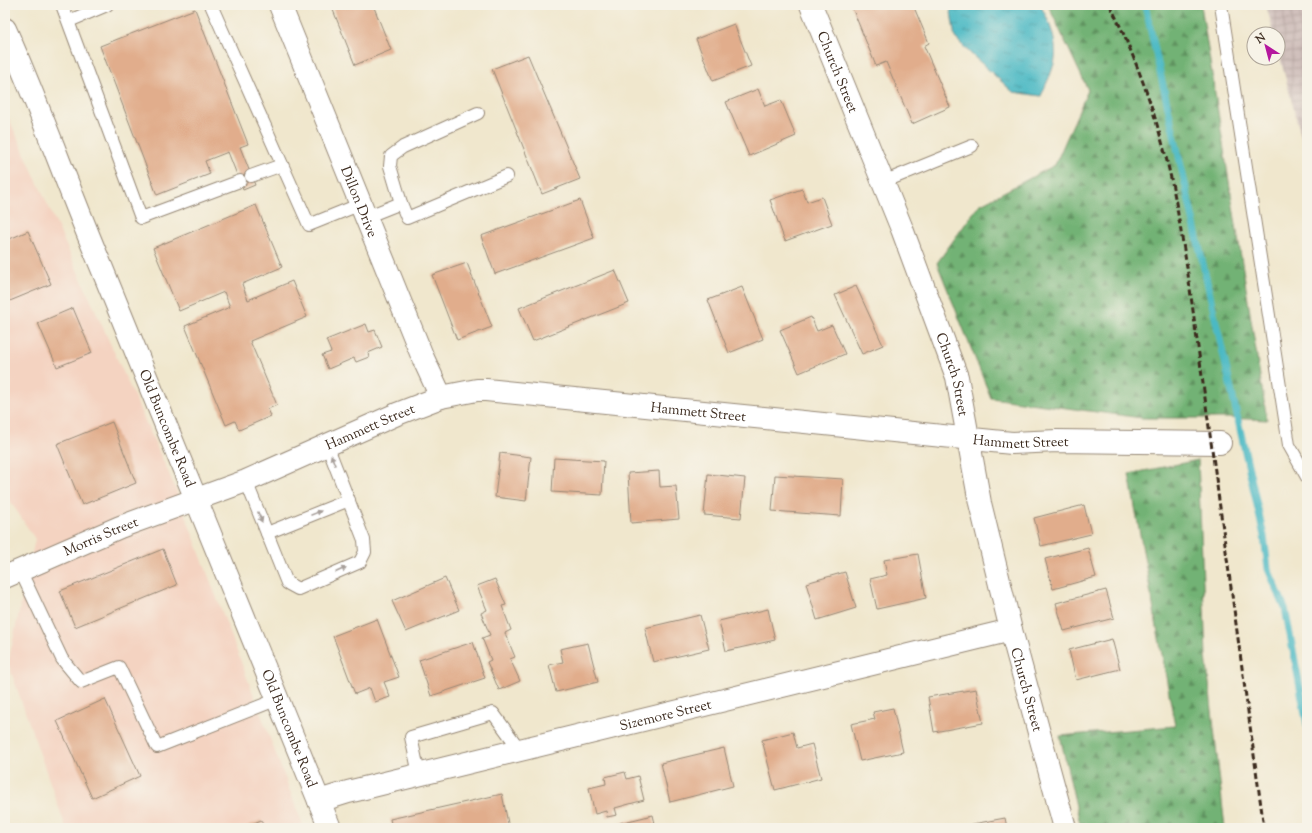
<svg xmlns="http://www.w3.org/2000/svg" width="1312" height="833" viewBox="0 0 1312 833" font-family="'Sorts Mill Goudy',serif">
<defs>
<pattern id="industrial-grid" width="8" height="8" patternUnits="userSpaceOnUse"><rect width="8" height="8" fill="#d0c0bc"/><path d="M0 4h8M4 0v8" fill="none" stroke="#b4a5a1"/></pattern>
<pattern id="forest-firs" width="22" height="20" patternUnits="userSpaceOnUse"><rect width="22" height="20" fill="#72b274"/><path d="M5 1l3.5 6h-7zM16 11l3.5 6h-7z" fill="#5f915f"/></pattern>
<pattern id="water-ripples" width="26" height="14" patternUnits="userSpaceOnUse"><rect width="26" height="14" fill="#4bb9c4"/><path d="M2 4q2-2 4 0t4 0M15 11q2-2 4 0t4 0" fill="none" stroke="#40979f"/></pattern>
</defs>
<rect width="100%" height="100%" fill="#f7f3e8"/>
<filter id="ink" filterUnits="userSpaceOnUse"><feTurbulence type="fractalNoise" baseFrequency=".025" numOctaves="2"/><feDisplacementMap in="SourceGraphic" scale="8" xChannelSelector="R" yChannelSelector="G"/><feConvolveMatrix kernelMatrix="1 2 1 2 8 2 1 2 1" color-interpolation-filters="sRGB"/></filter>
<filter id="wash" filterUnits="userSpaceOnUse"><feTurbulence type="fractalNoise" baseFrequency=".012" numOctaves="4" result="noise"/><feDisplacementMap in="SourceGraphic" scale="16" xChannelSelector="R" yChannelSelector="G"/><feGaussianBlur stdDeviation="0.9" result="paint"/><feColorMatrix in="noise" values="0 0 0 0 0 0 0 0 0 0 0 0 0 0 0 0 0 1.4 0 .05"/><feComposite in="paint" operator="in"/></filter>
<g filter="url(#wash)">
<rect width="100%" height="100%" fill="#f0e7cd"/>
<polygon fill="#f4d3c1" points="5,110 174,485 304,828 66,828 8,663 35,539 5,493"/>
<polygon fill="url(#industrial-grid)" points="1266,5 1307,5 1307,158 1278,50 1278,34 1274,34"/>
<g fill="url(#forest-firs)" stroke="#566e49">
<polygon points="1048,5 1201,5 1267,420 1228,418 1142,418 991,398 937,263 979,205 1055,165 1088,90"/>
<polygon points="1198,460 1206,656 1225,828 1081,828 1060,736 1175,726 1129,474"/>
</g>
<path fill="url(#water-ripples)" stroke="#437271" d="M 950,5 L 1040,5 C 1050,21 1059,46 1054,64 C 1051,75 1045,86 1041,96 L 1013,92 L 970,53 L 955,38 Z"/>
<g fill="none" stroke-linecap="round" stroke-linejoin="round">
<polyline stroke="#4bb9c4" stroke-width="7" points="1145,5 1264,536 1268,569 1285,608 1307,724"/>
</g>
<g id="blocks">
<g fill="#e1ad8c">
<polygon points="331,5 373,5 391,50 355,65"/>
<polygon points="851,5 913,5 929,43 924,46 950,107 912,124 886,62 876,66"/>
<polygon points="195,9 248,144 240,147 255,185 243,190 228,152 205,161 210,174 157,195 100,46"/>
<polygon points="734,24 751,66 713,81 696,39"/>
<polygon points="528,55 580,179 542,194 492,69"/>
<polygon points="758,89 765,106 781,100 796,136 749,156 726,102"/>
<polygon points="802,189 807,202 822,197 832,224 785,241 770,200"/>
<polygon points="580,200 594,238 495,274 481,236"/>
<polygon points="256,205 282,267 242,284 248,300 292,281 307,317 250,341 277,405 268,409 271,416 239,430 235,421 226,425 185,326 230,307 224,292 179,311 153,248"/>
<polygon points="28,231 51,284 5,303 5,241"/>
<polygon points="467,263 492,327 457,340 432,275"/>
<polygon points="615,270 629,303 533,341 519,308"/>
<polygon points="856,286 883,345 862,354 835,295"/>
<polygon points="742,287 763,339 729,353 708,300"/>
<polygon points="73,308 92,353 57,367 38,323"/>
<polygon points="811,317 817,331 832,325 845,354 799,373 780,330"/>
<polygon points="366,324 369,332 375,330 382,347 368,353 369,357 356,362 354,358 328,369 322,355 331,352 326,340"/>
<polygon points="112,422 136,483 82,505 57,444"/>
<polygon points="500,453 531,457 526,501 495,497"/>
<polygon points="554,458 604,461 602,495 552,492"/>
<polygon points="659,471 660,487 676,486 679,519 631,523 628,473"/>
<polygon points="708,474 745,478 741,518 704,515"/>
<polygon points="775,475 843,479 841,516 772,511"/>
<polygon points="1084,505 1091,534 1041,546 1034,518"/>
<polygon points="1088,548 1096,577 1053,589 1045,559"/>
<polygon points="163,549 177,585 75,627 60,591"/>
<polygon points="918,554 926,598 877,609 870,579 887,575 884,560"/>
<polygon points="845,572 856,608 817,620 806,583"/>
<polygon points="445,578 459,610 406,632 392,601"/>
<polygon points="495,579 506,605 502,606 511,630 505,633 515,657 510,659 520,681 499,690 487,662 491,660 482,638 490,635 481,613 487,610 477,586"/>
<polygon points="1106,590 1114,618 1064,631 1056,603"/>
<polygon points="768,609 775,640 726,651 719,621"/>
<polygon points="700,615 709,649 653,662 645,628"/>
<polygon points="377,619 399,677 384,682 390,697 375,702 370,688 355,694 333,636"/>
<polygon points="1112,639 1120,669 1076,680 1069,650"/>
<polygon points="473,642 485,678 431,696 419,660"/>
<polygon points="588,643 598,682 556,692 549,665 563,662 560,649"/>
<polygon points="976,689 983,723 934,732 928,697"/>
<polygon points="105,699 140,776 92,798 57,721"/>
<polygon points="893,708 903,752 860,761 851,724 875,719 873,712"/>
<polygon points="793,732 797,748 812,744 821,778 775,790 762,740"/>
<polygon points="724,748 733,786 670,802 661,763"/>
<polygon points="625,772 627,779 638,776 644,800 615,808 617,815 607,817 606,811 595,814 589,788 606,784 605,777"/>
<polygon points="502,794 509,828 392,828 390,819"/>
<polygon points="653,815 656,828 622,828 620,823"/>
<polygon points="1005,818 1007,828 957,828 957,827"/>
<polygon points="261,820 264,828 243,828"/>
</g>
</g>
</g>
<g filter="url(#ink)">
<use href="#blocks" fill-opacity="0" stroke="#968876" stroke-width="1"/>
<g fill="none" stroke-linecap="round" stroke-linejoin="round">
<defs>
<g id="service">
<polyline points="62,5 141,218 240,181"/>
<polyline points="211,5 309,225 361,204"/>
<polyline points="1221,5 1289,445 1307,477"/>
<polyline points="69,21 107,5"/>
<polyline points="251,176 282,165"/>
<polyline points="883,182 972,146"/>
<polyline points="401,203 390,166 391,156 403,147 478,113"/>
<polyline points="366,217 401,203 407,218 507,176"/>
<polyline points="246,481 287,583 298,589 360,562 365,552 364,540 327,445"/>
<polyline points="267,533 349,500"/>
<polyline points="20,570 62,659 81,682 119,667 157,747 278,699"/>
<polyline points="419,774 411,737 493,713 520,750"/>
</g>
<g id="minor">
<path id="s1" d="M 280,5 L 423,358 L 441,397"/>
<path id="s2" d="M 811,5 L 902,229 L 957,377 L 980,503 L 1011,630 L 1065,828"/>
<path id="s3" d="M 5,577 L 120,527 L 246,481 L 397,414 L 441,397 L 477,390 L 486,390 L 1012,443 L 1057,441 L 1220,443"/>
<path id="s4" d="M 319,801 L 348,792 L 1011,630"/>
</g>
<g id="tertiary">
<path id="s5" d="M 5,29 C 40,107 68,188 101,266 C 178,453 255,640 330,828"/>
</g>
</defs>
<use href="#service" stroke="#968876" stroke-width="14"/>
<use href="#minor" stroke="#968876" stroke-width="24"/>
<use href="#tertiary" stroke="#968876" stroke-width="24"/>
<use href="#service" stroke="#fff" stroke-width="12"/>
<use href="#minor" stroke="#fff" stroke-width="22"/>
<use href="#tertiary" stroke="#fff" stroke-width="22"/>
<path stroke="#3b2a1e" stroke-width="3" stroke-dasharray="6 3" stroke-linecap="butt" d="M 1110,5 C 1138,62 1159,122 1172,183 C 1178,211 1182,239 1187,267 L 1264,828"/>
</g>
<defs><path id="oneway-solid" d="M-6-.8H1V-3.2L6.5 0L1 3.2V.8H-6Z"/></defs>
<g fill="#a79f9a">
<use href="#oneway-solid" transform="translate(333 460) rotate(-111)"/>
<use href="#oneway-solid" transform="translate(316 513) rotate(-22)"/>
<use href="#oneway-solid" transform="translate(260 517) rotate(67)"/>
<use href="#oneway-solid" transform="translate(341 570) rotate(-24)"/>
</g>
</g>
<g text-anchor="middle" stroke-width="3" stroke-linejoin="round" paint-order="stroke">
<g font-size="14" fill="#3b2a1e" stroke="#f7f3e8">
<text dy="5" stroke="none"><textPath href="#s2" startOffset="72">Church Street</textPath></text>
<text dy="5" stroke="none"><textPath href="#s1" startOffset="212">Dillon Drive</textPath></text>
<text dy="5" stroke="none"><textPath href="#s2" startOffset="396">Church Street</textPath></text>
<text dy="5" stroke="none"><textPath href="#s3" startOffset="731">Hammett Street</textPath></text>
<text dy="5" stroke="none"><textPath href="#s3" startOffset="395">Hammett Street</textPath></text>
<text dy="5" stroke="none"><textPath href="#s5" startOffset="431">Old Buncombe Road</textPath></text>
<text dy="5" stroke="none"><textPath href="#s3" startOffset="1055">Hammett Street</textPath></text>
<text dy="5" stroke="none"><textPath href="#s3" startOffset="104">Morris Street</textPath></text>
<text dy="5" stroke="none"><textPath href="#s2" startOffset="720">Church Street</textPath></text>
<text dy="5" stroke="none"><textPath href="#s4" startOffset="357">Sizemore Street</textPath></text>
<text dy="5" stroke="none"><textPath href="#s5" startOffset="755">Old Buncombe Road</textPath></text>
</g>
</g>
<rect width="1312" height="833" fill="none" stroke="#f7f3e8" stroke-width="20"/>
<g transform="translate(1266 46) rotate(324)"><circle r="19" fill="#f7f3e8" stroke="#aca397"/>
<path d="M0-3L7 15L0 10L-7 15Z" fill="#b5179e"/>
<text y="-6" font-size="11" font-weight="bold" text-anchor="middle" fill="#3b2a1e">N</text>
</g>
</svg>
